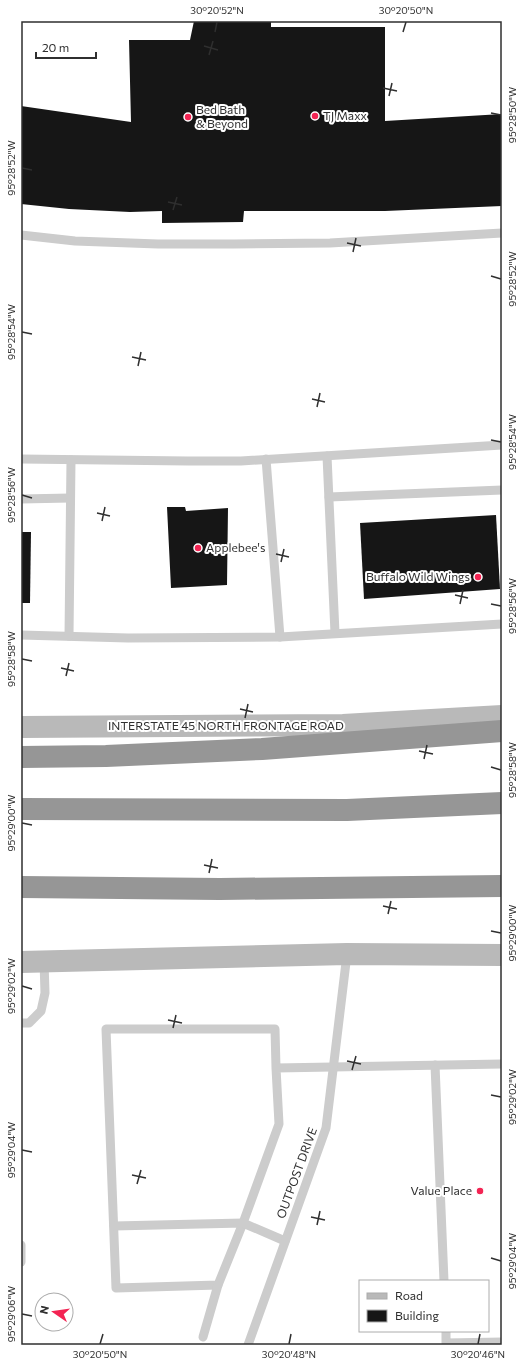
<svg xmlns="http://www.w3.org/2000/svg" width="523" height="1366" viewBox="0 0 523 1366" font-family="Commissioner,sans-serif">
<rect width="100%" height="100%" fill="#fff"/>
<g fill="#161616">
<polygon points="194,21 271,21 271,27 385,27 385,121 502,114 502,206 385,211 244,211 243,222 162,223 162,211 130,212 69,209 21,204 21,106 131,122 129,40 190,40"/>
<polygon points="167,507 185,507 186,511 228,508 227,585 171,588"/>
<polygon points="496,515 500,589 364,599 360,523"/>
<polygon points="21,532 31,532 30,603 21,603"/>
</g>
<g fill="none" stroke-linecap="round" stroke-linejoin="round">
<g stroke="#ccc" stroke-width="9">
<polyline points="21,235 75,241 158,244 234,244 330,243 502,233"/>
<polyline points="327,456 335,633"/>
<polyline points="21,459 188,461 241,461 502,445"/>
<polyline points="266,459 280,637"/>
<polyline points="329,497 502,490"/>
<polyline points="21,499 70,498"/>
<polyline points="21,635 128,638 280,637 502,624"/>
<polyline points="69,636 71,460"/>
<polyline points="21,1023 29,1023 41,1011 45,993 44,961"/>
<polyline points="435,1065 444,1281"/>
<polyline points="276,1068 279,1124 243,1223 218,1285 116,1288 106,1029 275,1029 276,1068 502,1064"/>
<polyline points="114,1226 243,1223 285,1241"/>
<polyline points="21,1245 21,1262"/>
<polyline points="446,1331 446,1343 502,1342"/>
<polyline points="203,1337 218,1285"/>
<polyline points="248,1345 326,1128 347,954"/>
</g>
<g stroke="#b9b9b9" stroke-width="22">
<polyline points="21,727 343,725 502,716"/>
<polyline points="21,962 347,954 502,955"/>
</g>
<g stroke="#969696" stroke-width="22">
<polyline points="21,757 106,756 262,749 502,731"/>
<polyline points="21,809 347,810 502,803"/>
<polyline points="21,887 220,889 502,886"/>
</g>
</g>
<path fill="none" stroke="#2f2f2f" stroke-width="1.5" d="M 215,32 L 217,22M 403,32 L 406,22M 204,46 L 218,50M 209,55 L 213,41M 383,88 L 397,91M 389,96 L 392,83M 491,113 L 501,115M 22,168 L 32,170M 168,202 L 182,205M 173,210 L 177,197M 347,243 L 361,246M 353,252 L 356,238M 491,276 L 501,279M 22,332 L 32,334M 132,357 L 146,360M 138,366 L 141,352M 312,399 L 325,402M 317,407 L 320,393M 491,440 L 501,442M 22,495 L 32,498M 97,513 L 110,516M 102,521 L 105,507M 276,554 L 289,557M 281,562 L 284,549M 455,595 L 468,598M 460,604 L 463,590M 491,604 L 501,606M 22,659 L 32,661M 61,668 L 74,671M 66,676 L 69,663M 240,709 L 253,712M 245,718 L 248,704M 419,751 L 433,754M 424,759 L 427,745M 491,767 L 501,770M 22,823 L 32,825M 204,865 L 218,868M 209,873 L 212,859M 383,906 L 397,909M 388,914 L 391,901M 491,931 L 501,933M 22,986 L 32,989M 168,1020 L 182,1023M 173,1028 L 176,1015M 347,1061 L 361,1064M 352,1070 L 356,1056M 491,1095 L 501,1097M 22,1150 L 32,1152M 132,1175 L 146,1178M 137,1184 L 141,1170M 311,1217 L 325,1220M 317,1225 L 320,1211M 491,1258 L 501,1261M 22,1314 L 32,1316M 100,1344 L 103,1334M 289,1344 L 291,1334M 478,1344 L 480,1334"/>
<g fill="#f32453" stroke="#fff" stroke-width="1.5">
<circle cx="315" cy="116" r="4"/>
<circle cx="188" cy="117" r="4"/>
<circle cx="198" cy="548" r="4"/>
<circle cx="478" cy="577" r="4"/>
<circle cx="480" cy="1191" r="4"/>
</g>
<g text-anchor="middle" stroke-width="4" stroke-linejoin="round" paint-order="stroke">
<g font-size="12" fill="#2f2f2f" stroke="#fff" text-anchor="start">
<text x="196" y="114">Bed Bath<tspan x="196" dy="14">&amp; Beyond</tspan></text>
<text x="323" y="120">TJ Maxx</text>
<text x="206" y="552">Applebee's</text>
<text x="470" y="581" text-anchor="end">Buffalo Wild Wings</text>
<text x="472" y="1195" text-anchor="end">Value Place</text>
</g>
<g font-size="12" fill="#2f2f2f" stroke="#fff">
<text x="226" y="730">INTERSTATE 45 NORTH FRONTAGE ROAD</text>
<text transform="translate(297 1173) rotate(-70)" y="4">OUTPOST DRIVE</text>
</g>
</g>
<rect width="523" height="1366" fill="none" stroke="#ffffff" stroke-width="44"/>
<rect x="359" y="1280" width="130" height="52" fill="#ffffff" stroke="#acacac"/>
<rect x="367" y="1293" width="20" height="6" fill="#b9b9b9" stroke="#acacac"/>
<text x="395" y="1300" font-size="12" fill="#2f2f2f">Road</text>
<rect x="367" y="1310" width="20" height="12" fill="#161616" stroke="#acacac"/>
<text x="395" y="1320" font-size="12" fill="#2f2f2f">Building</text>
<g transform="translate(54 1312) rotate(283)"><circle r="19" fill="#ffffff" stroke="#acacac"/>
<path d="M0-3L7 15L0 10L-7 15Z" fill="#f32453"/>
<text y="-6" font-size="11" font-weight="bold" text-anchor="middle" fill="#2f2f2f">N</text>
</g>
<path d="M36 52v6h60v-6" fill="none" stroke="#2f2f2f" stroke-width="2"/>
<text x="42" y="52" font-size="12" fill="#2f2f2f" stroke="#ffffff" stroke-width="3" paint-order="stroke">20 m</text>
<rect x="22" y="22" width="479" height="1322" fill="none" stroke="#2f2f2f" stroke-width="1.5"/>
<g font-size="10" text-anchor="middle" fill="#2f2f2f">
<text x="217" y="14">30°20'52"N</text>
<text x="406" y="14">30°20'50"N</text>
<text transform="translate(512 115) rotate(-90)" y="4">95°28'50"W</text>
<text transform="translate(11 168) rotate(-90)" y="4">95°28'52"W</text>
<text transform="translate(512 279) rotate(-90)" y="4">95°28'52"W</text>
<text transform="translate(11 332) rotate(-90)" y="4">95°28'54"W</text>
<text transform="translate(512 442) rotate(-90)" y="4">95°28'54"W</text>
<text transform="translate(11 495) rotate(-90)" y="4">95°28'56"W</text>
<text transform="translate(512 606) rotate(-90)" y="4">95°28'56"W</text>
<text transform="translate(11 659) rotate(-90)" y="4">95°28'58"W</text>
<text transform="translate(512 770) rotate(-90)" y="4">95°28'58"W</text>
<text transform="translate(11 823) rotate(-90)" y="4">95°29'00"W</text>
<text transform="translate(512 933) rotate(-90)" y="4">95°29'00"W</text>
<text transform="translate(11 986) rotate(-90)" y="4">95°29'02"W</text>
<text transform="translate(512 1097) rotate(-90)" y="4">95°29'02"W</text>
<text transform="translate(11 1150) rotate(-90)" y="4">95°29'04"W</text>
<text transform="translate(512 1261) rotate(-90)" y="4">95°29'04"W</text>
<text transform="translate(11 1314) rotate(-90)" y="4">95°29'06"W</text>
<text x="100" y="1358">30°20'50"N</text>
<text x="289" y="1358">30°20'48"N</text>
<text x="478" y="1358">30°20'46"N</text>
</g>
</svg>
